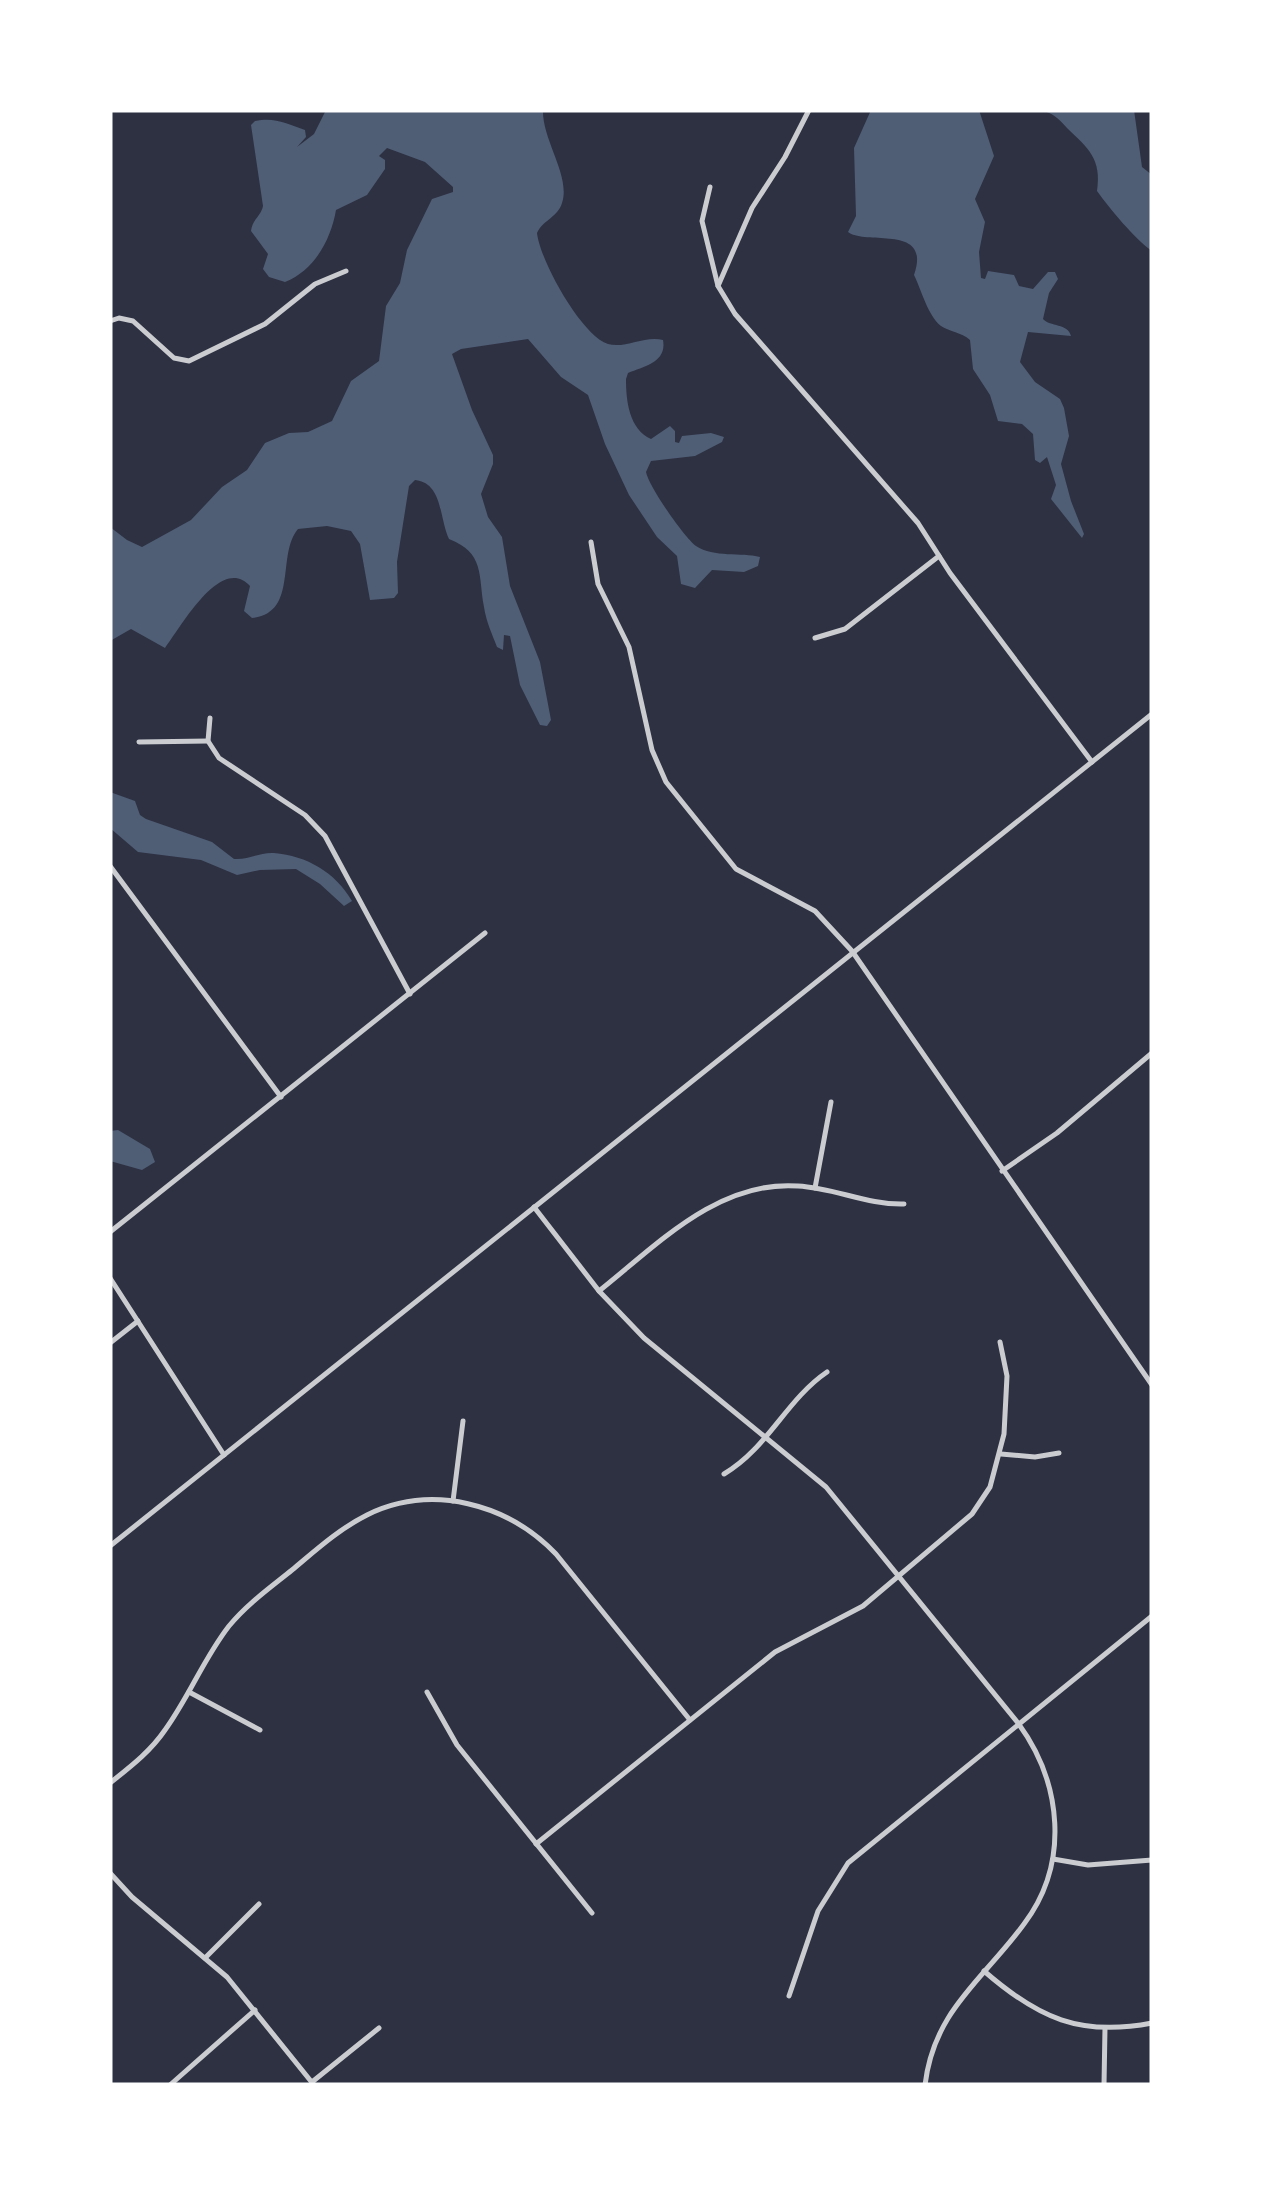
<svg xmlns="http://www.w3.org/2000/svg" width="1262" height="2195" viewBox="0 0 1262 2195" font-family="Mulish,sans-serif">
<rect width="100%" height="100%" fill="#2d3142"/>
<g fill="#4f5d75">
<path d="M 326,110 L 543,110 C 542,140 571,176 562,203 C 558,217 543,220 537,233 C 540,261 582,336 608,344 C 625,349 645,335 663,340 C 667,362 645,366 628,373 L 626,379 C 626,401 629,429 651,439 L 670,426 L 675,431 L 675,442 L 679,443 L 682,436 L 711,433 L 724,437 L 722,442 L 695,456 L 651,461 L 646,472 C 649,487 684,537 696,546 C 714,558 741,552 760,557 L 758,566 L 744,572 L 712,570 L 695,588 L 681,584 L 677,556 L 657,537 L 629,495 L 605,444 L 588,395 L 561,377 L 528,339 L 461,349 L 452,354 L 472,410 L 493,455 L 493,464 L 481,494 L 488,517 L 502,537 L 510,586 L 540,662 L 551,720 L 547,726 L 540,725 L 520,685 L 510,636 L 504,635 L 503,650 L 497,647 C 492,634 486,621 484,607 C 478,575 485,553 449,539 C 439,518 443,483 415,480 L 409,486 L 397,562 L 398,593 L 394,598 L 370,600 L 360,544 L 351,531 L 327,526 L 298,529 C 276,555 299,613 252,618 L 244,611 L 250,586 C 221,554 181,627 165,648 L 131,629 L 110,641 L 110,527 L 127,540 L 142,547 L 191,520 L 222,487 L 247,470 L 265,443 L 289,433 L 308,432 L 332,421 L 351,381 L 379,361 L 386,306 L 400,283 L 407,250 L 432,199 L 453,192 L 453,187 L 425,162 L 387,148 L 379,156 L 385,160 L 385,169 L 367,195 L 336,210 C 331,239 315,270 285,282 L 269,277 L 263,269 L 268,254 L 251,231 C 252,220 261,216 263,206 L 251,125 L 255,121 C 276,117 286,124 305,130 L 306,137 L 297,147 L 314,134 Z"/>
<path d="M 871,110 L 979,110 L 994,156 L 975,199 L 985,222 L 979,252 L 981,278 L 985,279 L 988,271 L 1014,275 L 1019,286 L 1033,289 L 1048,272 L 1055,272 L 1058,279 L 1049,293 L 1043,319 C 1050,327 1068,323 1071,336 L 1028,332 L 1020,362 L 1035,382 L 1060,399 L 1064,408 L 1069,436 L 1061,464 L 1071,501 L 1084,534 L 1082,538 L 1051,499 L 1056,485 L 1047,457 L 1040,463 L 1035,460 L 1033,434 L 1022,424 L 998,421 L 990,395 L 973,369 L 970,340 C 961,332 950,332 941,326 C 928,316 921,289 914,275 C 932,223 866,246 848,232 L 856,216 L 854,148 Z"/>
<path d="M 1041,110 L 1134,110 L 1142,167 L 1152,175 L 1152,251 C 1135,239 1109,208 1097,191 C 1102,159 1088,148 1067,128 C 1058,118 1054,114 1041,110 Z"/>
<path d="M 110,792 L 135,801 L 140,815 L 146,819 L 212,842 L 234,859 C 249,860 260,852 274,853 C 307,856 335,872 352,901 L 344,906 L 320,884 L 296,869 L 260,870 L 237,875 L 201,860 L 138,852 L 110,828 Z"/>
<polygon points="118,1130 150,1149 155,1162 142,1170 110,1161 110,1131"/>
</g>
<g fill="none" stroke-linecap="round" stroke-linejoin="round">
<g stroke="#caccd0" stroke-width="5">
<polyline points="809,110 785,157 752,208 718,286 735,314 918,523 950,573 1092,762"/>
<polyline points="710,187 702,221 718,286"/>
<polyline points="110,321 119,318 133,321 174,358 189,361 265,324 315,284 346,271"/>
<polyline points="591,542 598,584 629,647 652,750 666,782 736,869 815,911 852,951 1152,1385"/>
<polyline points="815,638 845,629 939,556"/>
<polyline points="210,718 208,741 219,758 305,815 325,836 410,994"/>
<polyline points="139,742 208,741"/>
<polyline points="110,866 281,1097"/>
<polyline points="1002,1171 1057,1133 1152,1053"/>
<polyline points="815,1188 831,1102"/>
<path d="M 534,1207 L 599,1291 L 644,1338 L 826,1487 L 1018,1723 C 1062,1783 1070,1863 1024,1924 C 983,1980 934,2010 925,2085"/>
<polyline points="110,1232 485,933"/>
<polyline points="110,1278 224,1455"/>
<path d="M 599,1291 C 657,1245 718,1180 798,1186 C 835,1188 867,1205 904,1204"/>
<polyline points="110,1343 138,1321"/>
<polyline points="1001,1454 1035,1457 1059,1453"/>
<path d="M 724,1474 C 768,1448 786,1400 827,1372"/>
<polyline points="453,1501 463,1421"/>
<polyline points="110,1546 1152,714"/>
<polyline points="189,1692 260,1730"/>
<polyline points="427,1692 457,1745 592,1913"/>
<path d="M 110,1783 C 130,1767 150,1752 165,1730 C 189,1697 204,1658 229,1626 C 247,1604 271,1587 292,1570 C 316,1550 339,1529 367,1515 C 432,1483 508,1504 556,1554 L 690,1720"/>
<polyline points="536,1844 775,1652 863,1606 972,1514 990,1487 1004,1434 1007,1376 1000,1342"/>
<polyline points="1053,1859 1088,1865 1152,1860"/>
<polyline points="110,1873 132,1897 227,1977 314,2085"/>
<polyline points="205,1958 259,1904"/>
<path d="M 984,1971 C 1038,2018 1080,2037 1152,2023"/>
<polyline points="789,1996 818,1911 848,1863 1152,1616"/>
<polyline points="312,2082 379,2028"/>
<polyline points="170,2085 255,2010"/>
<polyline points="1104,2085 1105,2028"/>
</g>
</g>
<rect width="1262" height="2195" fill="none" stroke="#ffffff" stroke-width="225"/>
</svg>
